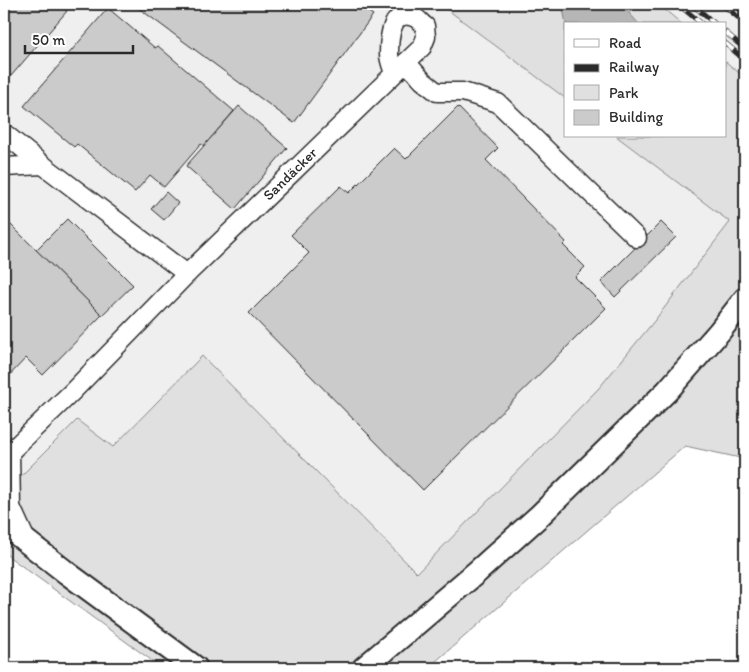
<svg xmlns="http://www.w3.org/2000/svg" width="749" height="672" viewBox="0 0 749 672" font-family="Itim,sans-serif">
<rect width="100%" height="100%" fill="#fff"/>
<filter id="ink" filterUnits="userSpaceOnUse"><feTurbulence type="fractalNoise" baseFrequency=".02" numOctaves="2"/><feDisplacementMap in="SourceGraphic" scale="10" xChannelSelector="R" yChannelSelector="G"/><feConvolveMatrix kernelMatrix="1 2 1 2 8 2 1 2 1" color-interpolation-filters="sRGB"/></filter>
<g filter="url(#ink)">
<g fill="#efefef">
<polygon points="4,4 440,4 565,98 565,136 616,136 730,222 655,320 599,388 417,573 202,356 113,447 4,493"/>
<polygon points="658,4 745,4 745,78 725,61 725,24 682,24"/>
</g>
<g fill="#e0e0e0" stroke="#868686">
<polygon points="440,4 658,4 682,24 565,24 565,98"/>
<polygon points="725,61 745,78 745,459 685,446 428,668 162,668 4,553 4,493 77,420 113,447 202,356 417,573 599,388 655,320 730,222 616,136 725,136"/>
</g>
<polygon fill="#b6b6b6" stroke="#7e7e7e" points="562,4 621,4 639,24 566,24"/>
<g fill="#cbcbcb" stroke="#2b2b2b">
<polygon points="4,4 58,4 67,11 11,76 4,70"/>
<polygon points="133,4 336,4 338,5 339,4 358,4 373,15 294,123"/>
<polygon points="108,8 155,48 158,46 234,111 204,146 201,144 164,187 150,175 135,192 77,144 74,147 24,106"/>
<polygon points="239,106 287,148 235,209 186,166"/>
<polygon points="458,107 498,148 486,160 566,242 563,245 585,267 575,277 606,308 423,490 249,313 309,253 291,235 341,186 349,193 394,148 406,159"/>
<polygon points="166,192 178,203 164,220 151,209"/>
<polygon points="67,219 133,285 102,315 36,250"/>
<polygon points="661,222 676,237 615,297 601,282"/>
<polygon points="9,223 102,315 43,375 26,358 4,381 4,228"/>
</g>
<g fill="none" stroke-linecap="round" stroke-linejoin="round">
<defs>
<g id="minor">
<polyline points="406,62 423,81 437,92 463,92 498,103 637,238"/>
<polyline points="4,133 43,165 187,274"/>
<polyline points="4,167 43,165"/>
<polyline points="10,452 11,507 27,542"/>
<path d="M 4,460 L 10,452 L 72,392 L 187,274 L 422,47 L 426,37 L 425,26 C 422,24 419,20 416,18 C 391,7 389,37 389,54 C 389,60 392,67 394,73"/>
</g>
<g id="major">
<polyline points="4,524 67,573 196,668"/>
<polyline points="364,668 478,571 538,517 667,391 719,332 745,299"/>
</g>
</defs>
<use href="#minor" stroke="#2b2b2b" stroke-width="21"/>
<use href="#major" stroke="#2b2b2b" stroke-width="26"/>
<use href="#minor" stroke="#fff" stroke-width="18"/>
<use href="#major" stroke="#fff" stroke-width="22"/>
<defs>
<g id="rail">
<polyline points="678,4 702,24"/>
<polyline points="692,4 715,24"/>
<polyline points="722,4 745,23"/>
<polyline points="736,4 745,12"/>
<polyline points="725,32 745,49"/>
<polyline points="725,43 745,60"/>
</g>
</defs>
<use href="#rail" stroke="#2b2b2b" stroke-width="5.5"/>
<use href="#rail" stroke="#fff" stroke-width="4" stroke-dasharray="11" stroke-linecap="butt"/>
</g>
</g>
<g text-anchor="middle" stroke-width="4" stroke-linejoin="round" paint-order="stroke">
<g font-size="15" fill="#2b2b2b" stroke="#fff">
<text transform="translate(290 174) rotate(-44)" y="5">Sandäcker</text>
</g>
</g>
<rect width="749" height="672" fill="none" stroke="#fff" stroke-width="20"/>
<rect x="10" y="10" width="729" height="652" fill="none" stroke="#2b2b2b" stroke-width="2" filter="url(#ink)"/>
<rect x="564" y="22" width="162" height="115" fill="#ffffff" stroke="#aaaaaa"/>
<rect x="574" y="39" width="25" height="8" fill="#ffffff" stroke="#aaaaaa"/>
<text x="609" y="48" font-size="15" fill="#2b2b2b">Road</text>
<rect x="574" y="64" width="25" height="8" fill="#2b2b2b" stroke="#aaaaaa"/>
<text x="609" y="72" font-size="15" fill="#2b2b2b">Railway</text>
<rect x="574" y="85" width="25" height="15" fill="#e0e0e0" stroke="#aaaaaa"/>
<text x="609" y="98" font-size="15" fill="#2b2b2b">Park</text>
<rect x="574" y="110" width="25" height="15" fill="#cbcbcb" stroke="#aaaaaa"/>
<text x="609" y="122" font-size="15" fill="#2b2b2b">Building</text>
<path d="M25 45v8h108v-8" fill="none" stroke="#2b2b2b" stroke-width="2.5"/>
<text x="32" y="45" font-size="15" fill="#2b2b2b" stroke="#ffffff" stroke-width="4" paint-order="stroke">50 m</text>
</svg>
